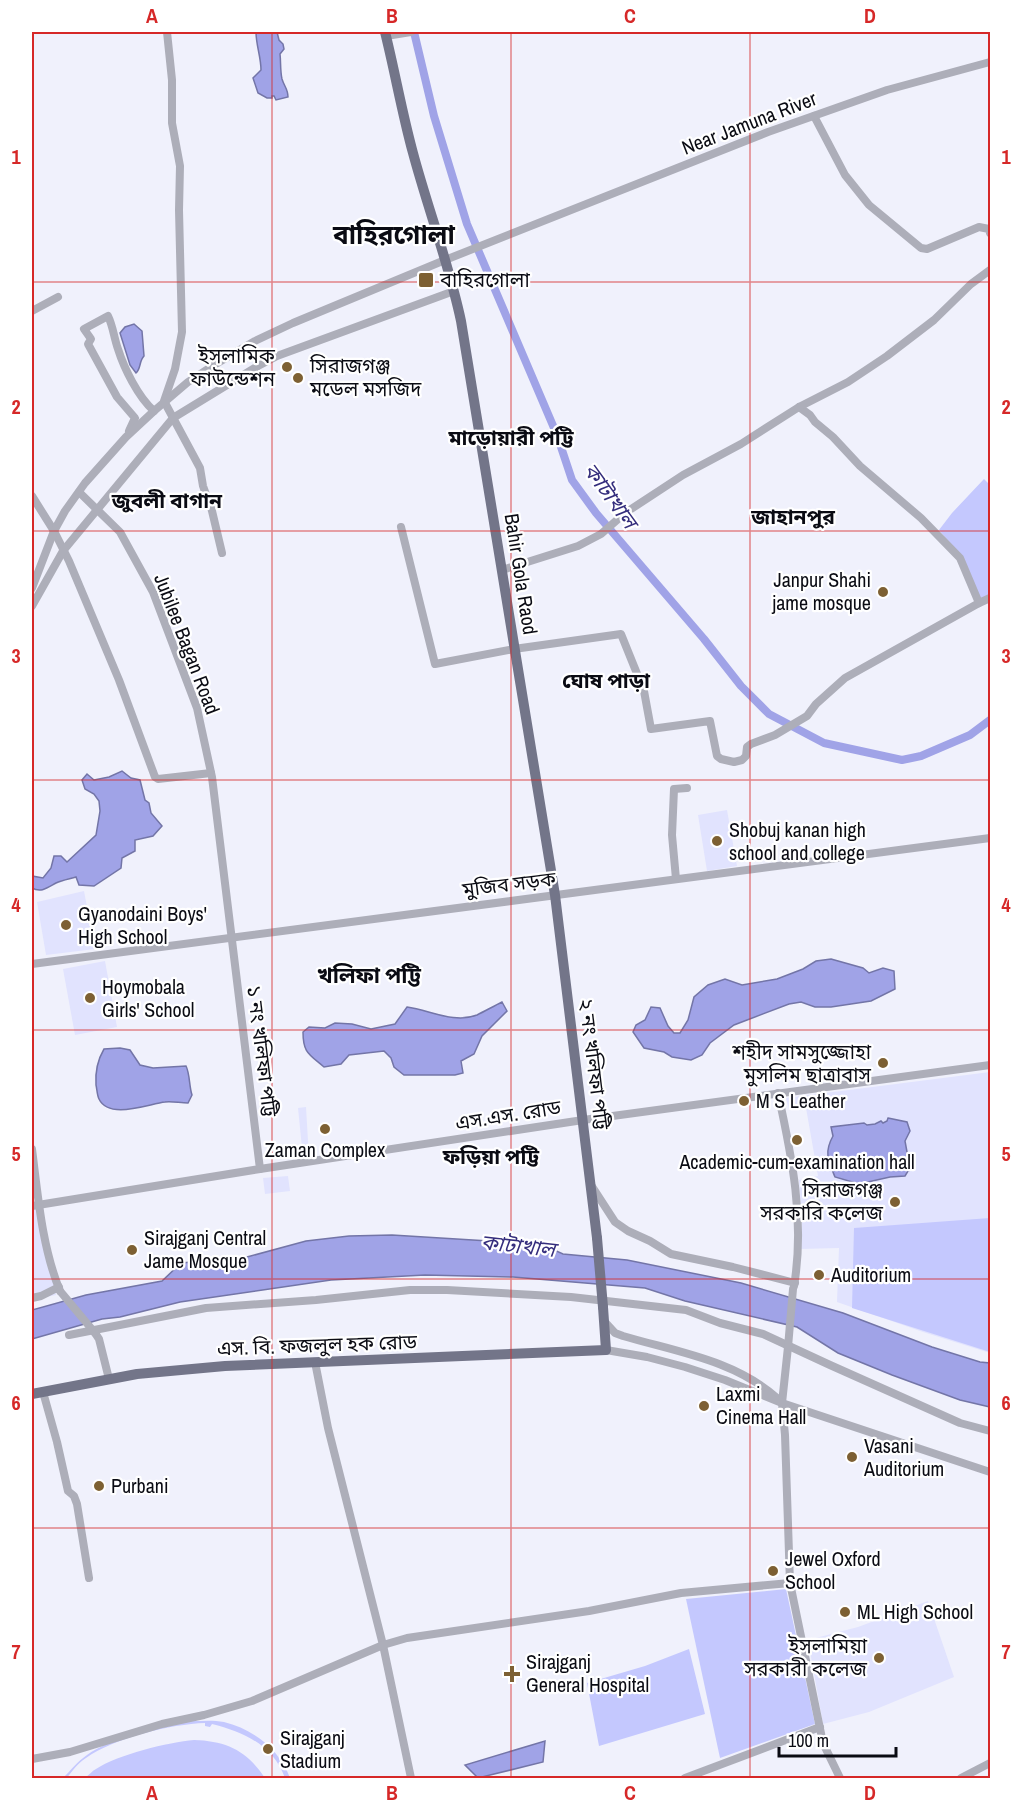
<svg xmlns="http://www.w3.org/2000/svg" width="1022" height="1810" viewBox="0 0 1022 1810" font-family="'Archivo Narrow','Noto Sans Bengali',sans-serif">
<rect width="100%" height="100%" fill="#f0f1fc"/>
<g fill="#e1e3fe">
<polygon points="727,810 737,866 707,871 698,815"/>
<polygon points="84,891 95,949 46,955 37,902"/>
<polygon points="105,961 117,1027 75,1035 63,969"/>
<polygon points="990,1072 990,1353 923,1332 837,1302 839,1248 800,1249 802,1223 799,1180 818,1176 806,1108 789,1109 786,1098"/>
<polygon points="306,1107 309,1158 303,1158 298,1108"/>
<polygon points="288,1176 290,1191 265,1194 263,1178"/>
<polygon points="41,1207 56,1295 32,1300 32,1208"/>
<polygon points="928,1601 954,1677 869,1712 823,1724 808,1640 858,1627"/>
</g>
<g fill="#c4c8fe">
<polygon points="984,479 990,485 990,598 979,603 953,547 939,530 952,513"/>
<polygon points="990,1218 990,1352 852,1308 854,1228"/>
<polygon points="786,1589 815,1724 720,1758 686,1599"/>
<polygon points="689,1649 705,1714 599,1746 587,1683 645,1666"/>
<path d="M 191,1721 C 202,1721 214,1720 224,1722 C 253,1729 280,1750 290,1778 L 285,1778 C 273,1745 244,1732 212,1724 L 210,1727 L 205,1726 L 205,1723 C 171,1724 114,1738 86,1758 C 78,1763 72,1771 67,1778 L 63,1778 C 71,1770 78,1761 87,1755 C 111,1737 162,1728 191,1721 Z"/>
<path d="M 194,1740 C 227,1741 247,1751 265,1778 L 85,1778 C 89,1775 92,1771 96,1769 C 117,1755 169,1742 194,1740 Z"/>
</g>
<g fill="#a0a3e7" stroke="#7375a7" stroke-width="1.5">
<path d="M 256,32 L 277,32 L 279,40 L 283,44 L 284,49 L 280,54 C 281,62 280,70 282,79 C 284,86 288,89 288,97 L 276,100 L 274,96 L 272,96 L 272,98 L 267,98 L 258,93 L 253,78 L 261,70 C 261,57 256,45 256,32 Z"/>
<path d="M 134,324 L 142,331 L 144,356 C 139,361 141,369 136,373 L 130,365 L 120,333 L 125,327 Z"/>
<path d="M 122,771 L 131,778 L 140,780 L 145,800 L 149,803 L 151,813 L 162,826 L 153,836 L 135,840 L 135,851 L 122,858 L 121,868 L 94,886 L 79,885 L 76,877 C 69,879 62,880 56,883 C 47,888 41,893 32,888 L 32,876 L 43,878 L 51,868 L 54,856 L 61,856 L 67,862 L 96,835 L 100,811 L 99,801 L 94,794 L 85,789 L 82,780 L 87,774 L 94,780 L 109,777 Z"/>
<polygon points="831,959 863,968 869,973 883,968 894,971 895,989 871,1001 831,1007 815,1007 801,1002 789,1004 734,1025 710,1043 702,1055 691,1060 672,1057 664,1052 644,1048 633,1032 636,1025 645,1020 651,1007 660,1008 668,1026 674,1033 680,1033 688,1020 694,997 708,985 725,979 742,985 777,979 803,969 816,961"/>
<path d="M 502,1002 L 507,1011 L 482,1036 L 474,1054 L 461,1061 L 463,1073 L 455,1075 L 404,1075 L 394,1067 L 391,1058 L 384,1051 L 349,1055 L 341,1064 L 324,1067 C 309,1054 303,1053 303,1032 L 309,1027 L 325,1028 L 335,1023 L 352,1024 L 371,1029 L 395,1024 L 407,1007 C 430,1010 454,1024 477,1015 C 485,1011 494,1006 502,1002 Z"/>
<path d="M 120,1048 L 130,1050 L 140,1065 L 153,1068 L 186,1066 C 190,1074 189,1086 192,1095 L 188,1103 C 180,1103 172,1101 165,1102 C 148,1104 109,1120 99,1099 C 97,1095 97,1089 96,1085 C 95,1071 97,1061 104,1049 Z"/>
<path d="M 888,1118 L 907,1122 L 910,1131 L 905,1141 L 909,1163 L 913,1164 L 913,1169 L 908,1171 L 905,1176 L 890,1177 L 859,1184 L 835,1177 C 828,1160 824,1152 833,1136 L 831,1127 L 864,1123 L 867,1125 L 875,1124 L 881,1121 L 883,1123 L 887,1121 Z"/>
<polygon points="392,1235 489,1241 534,1241 563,1254 627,1260 741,1283 843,1313 932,1347 980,1362 990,1363 990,1407 960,1400 892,1375 838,1353 797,1327 685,1301 645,1288 513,1277 425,1275 331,1280 180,1302 120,1317 102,1319 32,1339 32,1310 86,1295 162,1281 181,1263 247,1257 306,1241 349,1236"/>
<polygon points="545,1741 543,1762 478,1778 465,1765"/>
</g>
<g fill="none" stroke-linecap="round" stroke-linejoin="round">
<polyline stroke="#a0a3e7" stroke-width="8" points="414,32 434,116 467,224 557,435 572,480 596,513 704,639 741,686 769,714 824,743 902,760 921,756 970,735 990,720"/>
<g stroke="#adaeb9" stroke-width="8">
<polyline points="167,32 172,80 172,123 180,166 179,210 182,332 175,369 164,401 200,468 203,486 212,511 222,553"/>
<polyline points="386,36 411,32"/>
<polyline points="814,116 845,175 869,205 921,248 927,249 979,227 989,229 990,233"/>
<polyline points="32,311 58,297"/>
<path d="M 129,431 L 135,418 L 117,397 L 88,344 L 91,339 L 84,329 L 108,316 C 113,326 114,338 118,349 C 124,368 138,397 154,411"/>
<polyline points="79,492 120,532 153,592 197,708 212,777 260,1169"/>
<polyline points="32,496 54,531 69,561 119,680 155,777 158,779 211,773"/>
<polyline points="401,527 435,664 514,649 621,634 644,691 651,729 710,721 717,756 721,759 734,762 742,760 746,756 747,747 751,744 775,735 807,716 816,704 845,678 979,603 960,558 921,518 860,466 833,437 815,422 810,415 799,407"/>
<polyline points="502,570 578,546 601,534 625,513 683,475 741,444 799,407 848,382 887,356 934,320 971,284 990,270"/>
<polyline points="32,588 54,531 65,511 85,483 126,437 154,411 188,382 214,365 255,341 293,323 445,260 768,132 887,90 990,62"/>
<polyline points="979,603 990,598"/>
<polyline points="32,606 63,551 173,418 258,366 277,356 454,291"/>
<polyline points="676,879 672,835 674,789 687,788"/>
<polyline points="32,964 990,838"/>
<path d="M 778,1093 C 792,1157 805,1221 794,1286"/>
<path d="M 32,1149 C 38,1196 42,1247 60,1291"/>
<polyline points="591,1185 615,1222 628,1231 650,1241 671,1254 733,1267 795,1283"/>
<polyline points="32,1206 260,1169 583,1120 990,1065"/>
<polyline points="32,1298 41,1296 59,1287"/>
<path d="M 604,1321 L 615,1333 L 623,1336 C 677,1352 734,1360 777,1398"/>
<polyline points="95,1333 99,1339 109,1379"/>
<polyline points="69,1335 206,1308 316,1300 410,1290 447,1290 571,1297 686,1310 720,1323 763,1334 830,1365 960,1423 990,1431"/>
<polyline points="788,1347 782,1403 785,1435 790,1583 823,1743 840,1778"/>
<polyline points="606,1350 647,1357 685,1367 725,1380 782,1403 990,1472"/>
<polyline points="315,1362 328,1428 383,1645 411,1778"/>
<polyline points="43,1392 57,1442 68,1491 74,1496 77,1504 89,1578"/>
<polyline points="32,1759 70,1752 162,1724 204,1715 252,1701 383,1645 407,1638 589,1611 681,1593 790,1583"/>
<polyline points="685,1778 820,1727"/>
<polyline points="961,1778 990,1763"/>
</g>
<g stroke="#737589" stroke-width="10">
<path d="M 385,32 C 395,72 402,113 413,153 C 428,209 449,264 461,321 L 555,895 L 597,1238"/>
<polyline points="32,1394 137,1374 225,1366 606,1350 603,1307"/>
</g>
<g stroke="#adaeb9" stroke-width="8">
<polyline points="60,1291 95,1333"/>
<polyline points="788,1347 793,1289"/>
</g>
<polyline stroke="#737589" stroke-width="10" points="597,1238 603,1307"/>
</g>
<path fill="none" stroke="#d62828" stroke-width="1.5" stroke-opacity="0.55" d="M 272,32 L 272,1778M 511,32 L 511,1778M 750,32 L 750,1778M 32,282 L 990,282M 32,531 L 990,531M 32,780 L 990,780M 32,1030 L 990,1030M 32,1279 L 990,1279M 32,1528 L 990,1528"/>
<g fill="#7d6033" stroke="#fff" stroke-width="2">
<rect x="418" y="272" width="16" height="16" rx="3"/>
<circle cx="287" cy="367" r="6"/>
<circle cx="298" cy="378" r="6"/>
<circle cx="883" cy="592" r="6"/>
<circle cx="717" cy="841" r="6"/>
<circle cx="66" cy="925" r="6"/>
<circle cx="90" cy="998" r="6"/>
<circle cx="883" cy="1063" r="6"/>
<circle cx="744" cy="1101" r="6"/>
<circle cx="325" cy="1129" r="6"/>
<circle cx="797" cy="1140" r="6"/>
<circle cx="895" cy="1202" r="6"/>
<circle cx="132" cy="1250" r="6"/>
<circle cx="819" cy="1275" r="6"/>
<circle cx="704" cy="1406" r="6"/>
<circle cx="852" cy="1457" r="6"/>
<circle cx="99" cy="1486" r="6"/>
<circle cx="773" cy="1571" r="6"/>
<circle cx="845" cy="1612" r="6"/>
<circle cx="879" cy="1658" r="6"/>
<path d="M509 1665h6v6h6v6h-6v6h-6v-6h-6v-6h6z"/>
<circle cx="268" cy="1749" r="6"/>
</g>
<g text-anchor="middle" stroke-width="4.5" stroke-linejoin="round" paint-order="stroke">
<g font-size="20" fill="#0a0b13" stroke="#fff">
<text transform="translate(749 123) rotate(-21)" y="7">Near Jamuna River</text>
<text transform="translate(521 574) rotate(81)" y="7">Bahir Gola Raod</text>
<text transform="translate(187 644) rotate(69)" y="7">Jubilee Bagan Road</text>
<text transform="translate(509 884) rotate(-7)" y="7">মুজিব সড়ক</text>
<text transform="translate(262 1051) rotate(83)" y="7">১ নং খলিফা পট্টি</text>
<text transform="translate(594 1064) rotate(83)" y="7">২ নং খলিফা পট্টি</text>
<text transform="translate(508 1115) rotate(-9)" y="7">এস.এস. রোড</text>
<text transform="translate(317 1345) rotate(-2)" y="7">এস. বি. ফজলুল হক রোড</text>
</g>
<g font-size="20" fill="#0a0b13" stroke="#fff" text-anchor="start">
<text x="440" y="287">বাহিরগোলা</text>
<text x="275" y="363" text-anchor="end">ইসলামিক<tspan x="275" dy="23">ফাউন্ডেশন</tspan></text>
<text x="310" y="373">সিরাজগঞ্জ<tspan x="310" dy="23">মডেল মসজিদ</tspan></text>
<text x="871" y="587" text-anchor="end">Janpur Shahi<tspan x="871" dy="23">jame mosque</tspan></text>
<text x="729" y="837">Shobuj kanan high<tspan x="729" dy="23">school and college</tspan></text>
<text x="78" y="921">Gyanodaini Boys'<tspan x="78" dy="23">High School</tspan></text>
<text x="102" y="994">Hoymobala<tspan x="102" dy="23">Girls' School</tspan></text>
<text x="871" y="1059" text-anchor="end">শহীদ সামসুজ্জোহা<tspan x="871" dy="23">মুসলিম ছাত্রাবাস</tspan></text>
<text x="756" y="1108">M S Leather</text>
<text x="325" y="1157" text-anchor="middle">Zaman Complex</text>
<text x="797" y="1169" text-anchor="middle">Academic-cum-examination hall</text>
<text x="883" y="1197" text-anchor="end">সিরাজগঞ্জ<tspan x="883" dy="23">সরকারি কলেজ</tspan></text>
<text x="144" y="1245">Sirajganj Central<tspan x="144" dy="23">Jame Mosque</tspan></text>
<text x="831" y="1282">Auditorium</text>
<text x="716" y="1401">Laxmi<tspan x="716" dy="23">Cinema Hall</tspan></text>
<text x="864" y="1453">Vasani<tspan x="864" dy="23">Auditorium</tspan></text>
<text x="111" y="1493">Purbani</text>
<text x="785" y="1566">Jewel Oxford<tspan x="785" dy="23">School</tspan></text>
<text x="857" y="1619">ML High School</text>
<text x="867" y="1653" text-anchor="end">ইসলামিয়া<tspan x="867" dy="23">সরকারী কলেজ</tspan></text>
<text x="526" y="1669">Sirajganj<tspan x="526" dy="23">General Hospital</tspan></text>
<text x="280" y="1745">Sirajganj<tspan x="280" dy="23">Stadium</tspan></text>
</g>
<g font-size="21" font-weight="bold" fill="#0a0b13" stroke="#fff">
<text x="511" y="445">মাড়োয়ারী পট্টি</text>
<text x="167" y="508">জুবলী বাগান</text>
<text x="793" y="524">জাহানপুর</text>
<text x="606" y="688">ঘোষ পাড়া</text>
<text x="491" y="1164">ফড়িয়া পট্টি</text>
</g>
<g font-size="21" font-style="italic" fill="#352e7d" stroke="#fff">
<text transform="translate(610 496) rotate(54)" y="7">কাটাখাল</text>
<text transform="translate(518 1246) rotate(6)" y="7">কাটাখাল</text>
</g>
<g font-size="22" font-weight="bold" fill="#0a0b13" stroke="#fff">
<text x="369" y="983">খলিফা পট্টি</text>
</g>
<g font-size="26" font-weight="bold" fill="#0a0b13" stroke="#fff">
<text x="394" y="244">বাহিরগোলা</text>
</g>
</g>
<rect width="1022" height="1810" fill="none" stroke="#ffffff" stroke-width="66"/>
<path d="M779 1747v9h117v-9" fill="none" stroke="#0a0b13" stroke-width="3"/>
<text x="788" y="1747" font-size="18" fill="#0a0b13" stroke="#ffffff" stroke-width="4.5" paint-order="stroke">100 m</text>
<rect x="33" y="33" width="956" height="1744" fill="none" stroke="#d62828" stroke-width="2"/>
<g font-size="20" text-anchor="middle" font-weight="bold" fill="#d62828">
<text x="152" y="23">A</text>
<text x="392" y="23">B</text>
<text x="630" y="23">C</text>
<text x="870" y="23">D</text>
<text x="16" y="164">1</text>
<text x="1006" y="164">1</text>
<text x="16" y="414">2</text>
<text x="1006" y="414">2</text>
<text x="16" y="663">3</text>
<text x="1006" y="663">3</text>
<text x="16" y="912">4</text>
<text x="1006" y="912">4</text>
<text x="16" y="1161">5</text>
<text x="1006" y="1161">5</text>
<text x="16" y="1410">6</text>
<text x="1006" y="1410">6</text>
<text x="16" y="1659">7</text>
<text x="1006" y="1659">7</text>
<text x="152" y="1800">A</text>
<text x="392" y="1800">B</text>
<text x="630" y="1800">C</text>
<text x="870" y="1800">D</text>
</g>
</svg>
